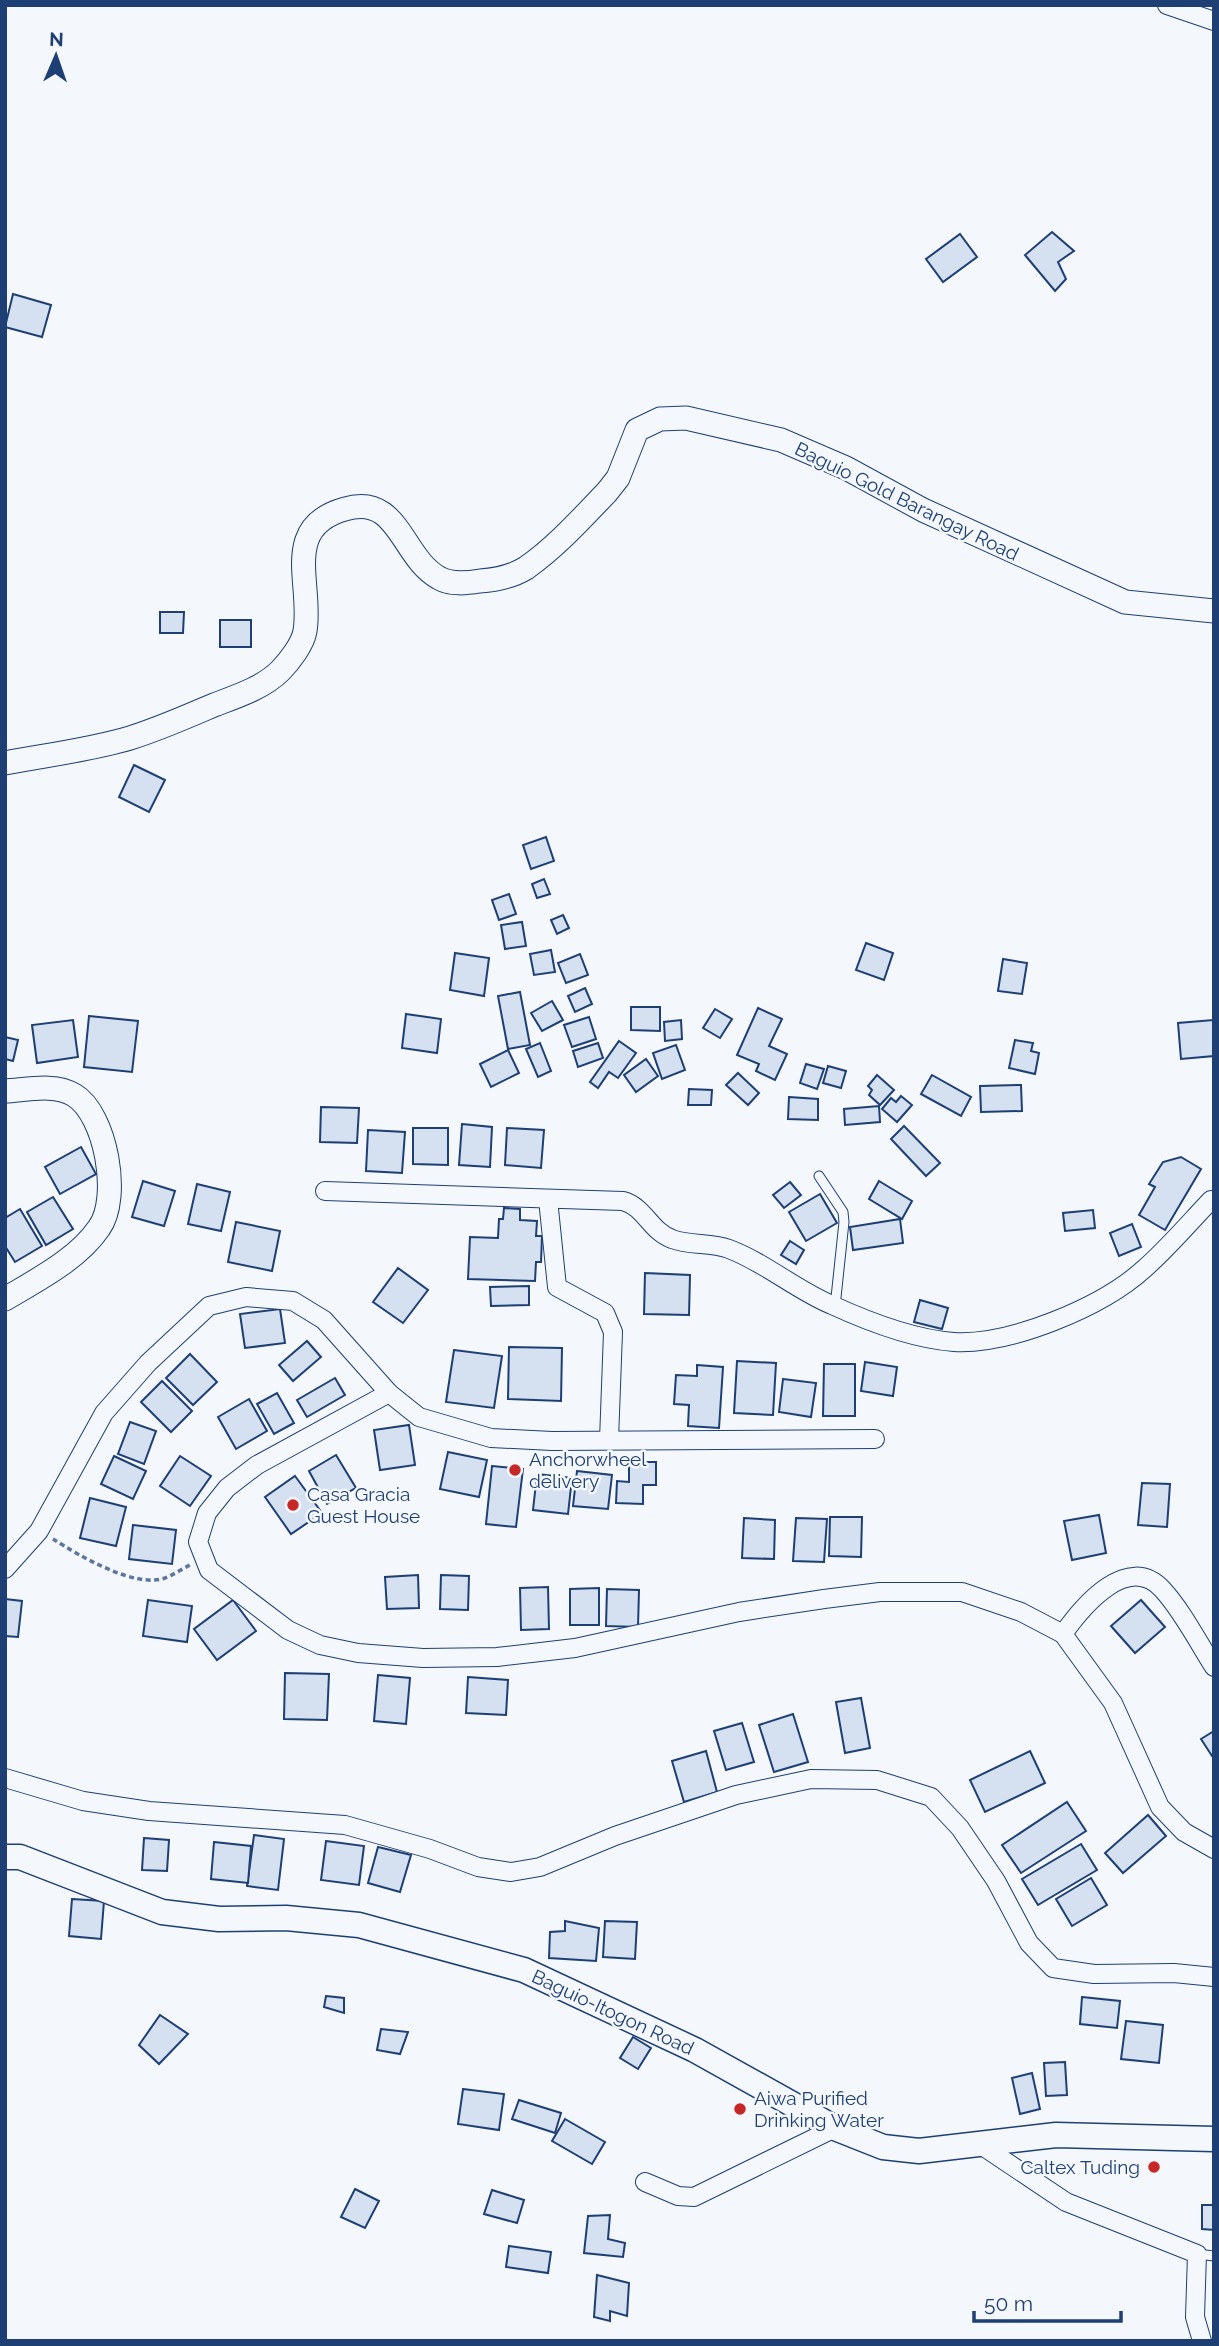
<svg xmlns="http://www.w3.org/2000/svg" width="1219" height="2346" viewBox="0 0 1219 2346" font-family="Raleway,sans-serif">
<rect width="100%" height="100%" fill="#f4f7fb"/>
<g fill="#d5e0f0" stroke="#1d3f73" stroke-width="2">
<polygon points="1052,232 1074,251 1058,262 1066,279 1055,291 1025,255"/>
<polygon points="960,234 977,257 943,282 926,259"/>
<polygon points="13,294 51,305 42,337 5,327"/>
<polygon points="160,612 184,612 183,633 160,633"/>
<rect x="220" y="620" width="31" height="27"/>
<polygon points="134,765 165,780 149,812 119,797"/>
<polygon points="546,837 554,861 531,869 523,845"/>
<polygon points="544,879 550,894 537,898 532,884"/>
<polygon points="509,894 516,914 499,920 492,900"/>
<polygon points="563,915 569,928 557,934 551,920"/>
<polygon points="522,922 526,946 505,949 501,925"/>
<polygon points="866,943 893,953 884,980 856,970"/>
<polygon points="551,950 555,972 534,975 530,954"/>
<polygon points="455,953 489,958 484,996 450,990"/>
<polygon points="580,954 588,975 566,983 558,963"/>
<polygon points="1003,959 1027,963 1022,994 998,991"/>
<polygon points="585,988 592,1004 575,1012 568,996"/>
<polygon points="520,992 530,1045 508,1049 498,996"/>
<polygon points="552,1001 563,1020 542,1031 531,1013"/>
<polygon points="631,1007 660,1007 660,1031 631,1030"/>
<polygon points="758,1008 782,1019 769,1046 787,1054 775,1080 756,1071 759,1064 737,1055"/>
<polygon points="715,1009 732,1019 720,1038 703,1028"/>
<polygon points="406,1014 441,1019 437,1053 402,1048"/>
<polygon points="89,1016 138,1021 132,1072 84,1067"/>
<polygon points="589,1017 596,1039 572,1047 564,1025"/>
<polygon points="73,1020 78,1057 37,1063 32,1025"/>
<polygon points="681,1020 682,1039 665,1041 664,1022"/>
<polygon points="1213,1020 1214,1056 1181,1059 1178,1023"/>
<polygon points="5,1037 18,1040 13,1061 5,1059"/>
<polygon points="1015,1040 1033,1043 1031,1051 1039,1053 1035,1074 1009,1068"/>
<polygon points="619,1041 636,1053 618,1078 609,1072 598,1088 590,1082"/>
<polygon points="540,1043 551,1071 538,1077 526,1049"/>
<polygon points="598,1043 603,1058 578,1067 573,1051"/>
<polygon points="676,1045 685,1070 662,1079 653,1053"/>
<polygon points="508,1050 519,1073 491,1087 480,1064"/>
<polygon points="646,1059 658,1076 636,1092 624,1075"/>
<polygon points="806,1064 824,1069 817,1089 800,1083"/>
<polygon points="828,1066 846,1071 841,1088 823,1083"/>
<polygon points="738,1073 759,1093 748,1105 726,1085"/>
<polygon points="877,1075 894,1090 880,1105 869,1095 872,1090 868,1086"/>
<polygon points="932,1075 971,1097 961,1116 921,1094"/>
<polygon points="1021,1085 1022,1111 981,1112 980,1086"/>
<polygon points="689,1089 712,1090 711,1105 688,1105"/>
<polygon points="901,1096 912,1105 897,1122 882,1109 891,1098 896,1102"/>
<polygon points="789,1097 818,1099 818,1120 788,1119"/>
<polygon points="879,1106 880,1122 845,1125 844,1109"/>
<polygon points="321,1107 359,1108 357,1143 320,1142"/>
<polygon points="462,1124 492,1127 490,1167 459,1165"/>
<polygon points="904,1126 940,1163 926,1176 891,1139"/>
<polygon points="413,1128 448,1128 448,1165 413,1164"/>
<polygon points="507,1128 544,1130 541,1168 505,1165"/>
<polygon points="368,1130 405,1132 402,1173 366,1171"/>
<polygon points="81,1147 96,1174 60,1194 45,1167"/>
<polygon points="1181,1157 1201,1169 1165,1230 1139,1215 1155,1187 1149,1184 1163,1162"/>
<polygon points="143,1181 175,1191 164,1226 132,1217"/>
<polygon points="879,1181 912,1201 902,1219 869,1199"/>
<polygon points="790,1182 801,1195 784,1208 773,1195"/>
<polygon points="197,1184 230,1192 221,1231 188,1224"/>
<polygon points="820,1194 837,1223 806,1241 789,1212"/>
<polygon points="53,1197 73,1229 46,1245 27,1212"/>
<polygon points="504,1208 520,1209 520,1220 537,1221 536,1236 542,1236 541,1262 536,1262 535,1281 468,1279 470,1237 498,1238 499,1219 503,1219"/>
<polygon points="20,1209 42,1246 15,1262 5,1246 5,1218"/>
<polygon points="1093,1210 1095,1228 1065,1231 1063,1213"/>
<polygon points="900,1219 903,1243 853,1250 850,1227"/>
<polygon points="236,1222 280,1231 272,1271 228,1262"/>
<polygon points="1132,1224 1141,1247 1119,1256 1110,1233"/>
<polygon points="790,1241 804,1250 796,1264 781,1255"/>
<polygon points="398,1268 428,1290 403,1323 373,1302"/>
<polygon points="645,1273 690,1275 689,1315 644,1314"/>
<polygon points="529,1286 529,1305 491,1306 490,1287"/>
<polygon points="920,1300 948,1308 942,1329 914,1322"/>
<polygon points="280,1309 285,1343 245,1348 240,1314"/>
<polygon points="307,1341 321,1357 293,1381 279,1365"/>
<polygon points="509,1347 562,1348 561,1401 508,1399"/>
<polygon points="454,1350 502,1356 494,1408 446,1402"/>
<polygon points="190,1354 217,1382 193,1405 166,1378"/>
<polygon points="737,1361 776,1363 773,1415 734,1413"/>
<polygon points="865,1362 897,1367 893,1396 861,1391"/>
<polygon points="824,1364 855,1364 855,1416 823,1416"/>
<polygon points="697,1365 723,1367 719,1428 688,1426 689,1405 674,1404 676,1375 697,1376"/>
<polygon points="335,1378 345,1395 307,1417 297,1400"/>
<polygon points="783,1379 816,1383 811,1417 779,1412"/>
<polygon points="162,1381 192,1411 171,1432 141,1402"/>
<polygon points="277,1393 294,1423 274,1434 257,1404"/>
<polygon points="249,1399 267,1431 236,1449 218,1417"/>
<polygon points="130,1422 156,1431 144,1464 118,1454"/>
<polygon points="409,1425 415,1465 380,1470 374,1430"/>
<polygon points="448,1452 487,1460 479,1497 440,1489"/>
<polygon points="336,1455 356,1488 327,1504 309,1471"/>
<polygon points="114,1456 146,1471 133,1499 101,1484"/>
<polygon points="180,1456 211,1476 190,1506 160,1486"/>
<polygon points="629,1462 656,1462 656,1485 643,1485 643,1504 616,1503 617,1481 629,1482"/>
<polygon points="492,1466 523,1469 516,1527 486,1524"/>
<polygon points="577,1471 612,1475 608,1509 573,1506"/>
<polygon points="537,1474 572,1478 568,1514 533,1510"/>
<polygon points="295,1476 322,1513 291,1534 265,1497"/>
<polygon points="1142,1483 1170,1484 1167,1527 1138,1525"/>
<polygon points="90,1498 126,1507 116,1546 80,1538"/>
<polygon points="1099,1515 1106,1553 1072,1560 1064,1521"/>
<polygon points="830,1517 862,1517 861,1557 829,1556"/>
<polygon points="744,1518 775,1520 774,1559 742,1558"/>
<polygon points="796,1518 827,1519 824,1562 793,1561"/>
<polygon points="133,1525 176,1530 172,1564 129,1559"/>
<polygon points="418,1575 419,1608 387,1609 385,1577"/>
<polygon points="441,1575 469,1576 468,1610 440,1609"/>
<polygon points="548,1587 549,1629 521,1630 520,1588"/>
<polygon points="599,1588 599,1625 570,1625 570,1589"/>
<polygon points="607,1589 639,1590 638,1627 606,1626"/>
<polygon points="5,1599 22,1601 18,1637 5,1636"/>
<polygon points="148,1600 192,1606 187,1642 143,1636"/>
<polygon points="233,1600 256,1631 217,1660 194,1629"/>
<polygon points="1141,1600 1165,1627 1135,1653 1111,1626"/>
<polygon points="285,1673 329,1674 327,1720 284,1719"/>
<polygon points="378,1675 410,1678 406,1724 374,1721"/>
<polygon points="468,1677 508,1680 506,1715 466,1713"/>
<polygon points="861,1698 870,1748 845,1753 836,1702"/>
<polygon points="793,1714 808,1762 774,1772 759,1725"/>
<polygon points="742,1723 754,1762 726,1770 714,1731"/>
<polygon points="1214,1731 1214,1759 1201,1739"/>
<polygon points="706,1751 717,1792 684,1802 672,1761"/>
<polygon points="1030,1751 1045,1783 985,1812 970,1780"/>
<polygon points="1067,1802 1086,1831 1021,1873 1002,1845"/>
<polygon points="1148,1815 1166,1836 1123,1873 1105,1853"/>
<polygon points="254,1835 284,1839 278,1890 247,1886"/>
<polygon points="144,1838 169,1840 167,1871 142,1870"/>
<polygon points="326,1841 364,1846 359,1885 321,1880"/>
<polygon points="214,1842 251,1846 248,1883 211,1879"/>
<polygon points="1081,1844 1097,1870 1038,1905 1022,1879"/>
<polygon points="378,1847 411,1855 400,1892 368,1883"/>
<polygon points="1091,1878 1107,1905 1072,1926 1056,1899"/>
<polygon points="72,1899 104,1901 101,1939 69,1936"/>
<polygon points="565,1921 599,1928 596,1961 549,1958 550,1932 565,1931"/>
<polygon points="605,1921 637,1922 635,1959 603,1957"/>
<polygon points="326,1996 344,1998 344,2013 324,2007"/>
<polygon points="1082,1997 1120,2001 1117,2028 1080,2024"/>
<polygon points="160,2015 188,2034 159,2064 139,2045"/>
<polygon points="1126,2021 1163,2025 1159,2063 1121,2059"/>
<polygon points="381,2029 408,2032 400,2054 377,2050"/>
<polygon points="633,2037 651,2048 638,2069 620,2058"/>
<polygon points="1065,2062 1067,2095 1046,2096 1044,2063"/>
<polygon points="1032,2073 1040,2109 1020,2114 1012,2078"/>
<polygon points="463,2089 504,2094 499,2130 458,2124"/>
<polygon points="519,2100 561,2113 555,2133 512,2119"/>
<polygon points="565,2119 605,2142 592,2164 552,2141"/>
<polygon points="355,2189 379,2201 365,2228 341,2217"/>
<polygon points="492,2190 524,2200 517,2223 484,2214"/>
<polygon points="1202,2205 1214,2205 1214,2230 1202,2229"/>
<polygon points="610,2215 608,2239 625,2243 623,2257 584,2253 588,2216"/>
<polygon points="509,2246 551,2252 548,2273 506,2267"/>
<polygon points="597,2275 629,2283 627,2316 610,2311 610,2321 594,2317"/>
</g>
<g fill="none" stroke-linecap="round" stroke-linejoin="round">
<defs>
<g id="service">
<polyline points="819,1176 843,1212 844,1222 835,1307"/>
<polyline points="1197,2254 1214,2256"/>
</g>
<g id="minor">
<polyline points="1167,5 1214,21"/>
<path d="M 325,1191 L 623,1201 C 645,1207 650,1231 672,1239 C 690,1246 711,1242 729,1249 C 766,1263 796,1290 832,1305 C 869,1322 913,1339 954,1342 C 1011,1345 1102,1307 1144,1269 C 1168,1248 1189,1223 1211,1200"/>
<polyline points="548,1199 557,1287 605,1313 613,1332 609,1440"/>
<polyline points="389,1393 257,1465 227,1488 207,1513 198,1542 209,1570 288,1630 320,1645 358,1653 423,1658 497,1657 575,1648 739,1612 824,1599 880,1592 962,1592 1021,1612 1063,1634 1113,1703 1160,1807 1184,1832 1214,1849"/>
<polyline points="5,1569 39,1531 104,1413 148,1363 209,1306 246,1297 293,1301 324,1320 389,1393 419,1417 491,1438 552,1441 875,1439"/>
<path d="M 1063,1634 C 1082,1607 1128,1551 1163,1590 C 1183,1612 1198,1642 1214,1667"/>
<polyline points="5,1778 83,1801 149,1811 345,1825 430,1849 478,1867 511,1872 540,1867 615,1836 736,1795 811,1779 877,1780 931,1797 960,1828 996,1881 1029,1943 1053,1968 1094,1974 1174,1973 1214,1977"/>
<polyline points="981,2145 1066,2202 1197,2254 1195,2317 1202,2341"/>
<polyline points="645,2182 678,2196 694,2197 835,2128"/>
</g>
<g id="tertiary">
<path d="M 5,763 C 47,755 90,750 130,738 C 159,729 186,717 214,705 C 235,697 263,688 280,671 C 289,662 303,644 305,631 C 313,585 280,527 345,509 C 399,493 401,557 439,578 C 451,585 467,583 480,581 C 496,580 513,576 526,568 C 556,547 582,518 607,492 L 618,478 L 637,430 L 660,419 L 686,418 L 781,440 L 846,468 L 923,510 L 1125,602 L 1214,611"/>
<path d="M 5,1091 C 26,1090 55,1083 74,1095 C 106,1114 121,1198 99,1228 C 78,1259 37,1280 5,1299"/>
</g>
<polyline id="secondary" points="5,1857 20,1857 162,1912 219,1919 286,1918 359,1925 524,1970 695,2050 835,2128 883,2147 919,2151 1056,2135 1214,2139"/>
</defs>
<use href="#service" stroke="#1d3f73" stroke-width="11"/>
<use href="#minor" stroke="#1d3f73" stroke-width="20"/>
<use href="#tertiary" stroke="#1d3f73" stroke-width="25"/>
<use href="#secondary" stroke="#1d3f73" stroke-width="27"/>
<path stroke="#5e769c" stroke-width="3.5" stroke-dasharray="5 3.5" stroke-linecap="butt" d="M 53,1539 C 78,1555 135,1589 165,1578 C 173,1575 182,1569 190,1565"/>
<use href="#service" stroke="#f4f7fb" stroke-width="9"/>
<use href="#minor" stroke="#f4f7fb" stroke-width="18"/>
<use href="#tertiary" stroke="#f4f7fb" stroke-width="23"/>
<use href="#secondary" stroke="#f4f7fb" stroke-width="24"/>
</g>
<g fill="#c62828" stroke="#f4f7fb" stroke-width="2.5">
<circle cx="515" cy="1470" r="7"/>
<circle cx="293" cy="1505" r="7"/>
<circle cx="740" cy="2109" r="7"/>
<circle cx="1154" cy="2167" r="7"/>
</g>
<g text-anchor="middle" stroke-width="5" stroke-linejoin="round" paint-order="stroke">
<g font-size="19" fill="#1d3f73" stroke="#f4f7fb">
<text transform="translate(907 501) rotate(26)" y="7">Baguio Gold Barangay Road</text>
<text transform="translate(613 2012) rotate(25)" y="7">Baguio-Itogon Road</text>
</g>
<g font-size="19" fill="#1d3f73" stroke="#f4f7fb" text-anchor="start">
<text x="529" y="1466">Anchorwheel<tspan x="529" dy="22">delivery</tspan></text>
<text x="307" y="1501">Casa Gracia<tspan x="307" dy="22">Guest House</tspan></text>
<text x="754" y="2105">Aiwa Purified<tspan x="754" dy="22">Drinking Water</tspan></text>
<text x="1140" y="2174" text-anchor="end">Caltex Tuding</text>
</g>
</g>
<rect width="1219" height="2346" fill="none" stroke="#1d3f73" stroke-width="14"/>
<g transform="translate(56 56) rotate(2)" stroke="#f4f7fb" stroke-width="5" paint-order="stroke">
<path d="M0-5L12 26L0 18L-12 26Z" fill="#1d3f73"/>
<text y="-10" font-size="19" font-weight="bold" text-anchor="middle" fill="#1d3f73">N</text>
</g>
<path d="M974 2311v10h147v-10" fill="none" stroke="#1d3f73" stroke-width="3.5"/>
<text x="984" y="2311" font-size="21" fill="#1d3f73" stroke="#f4f7fb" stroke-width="5" paint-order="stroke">50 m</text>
</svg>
